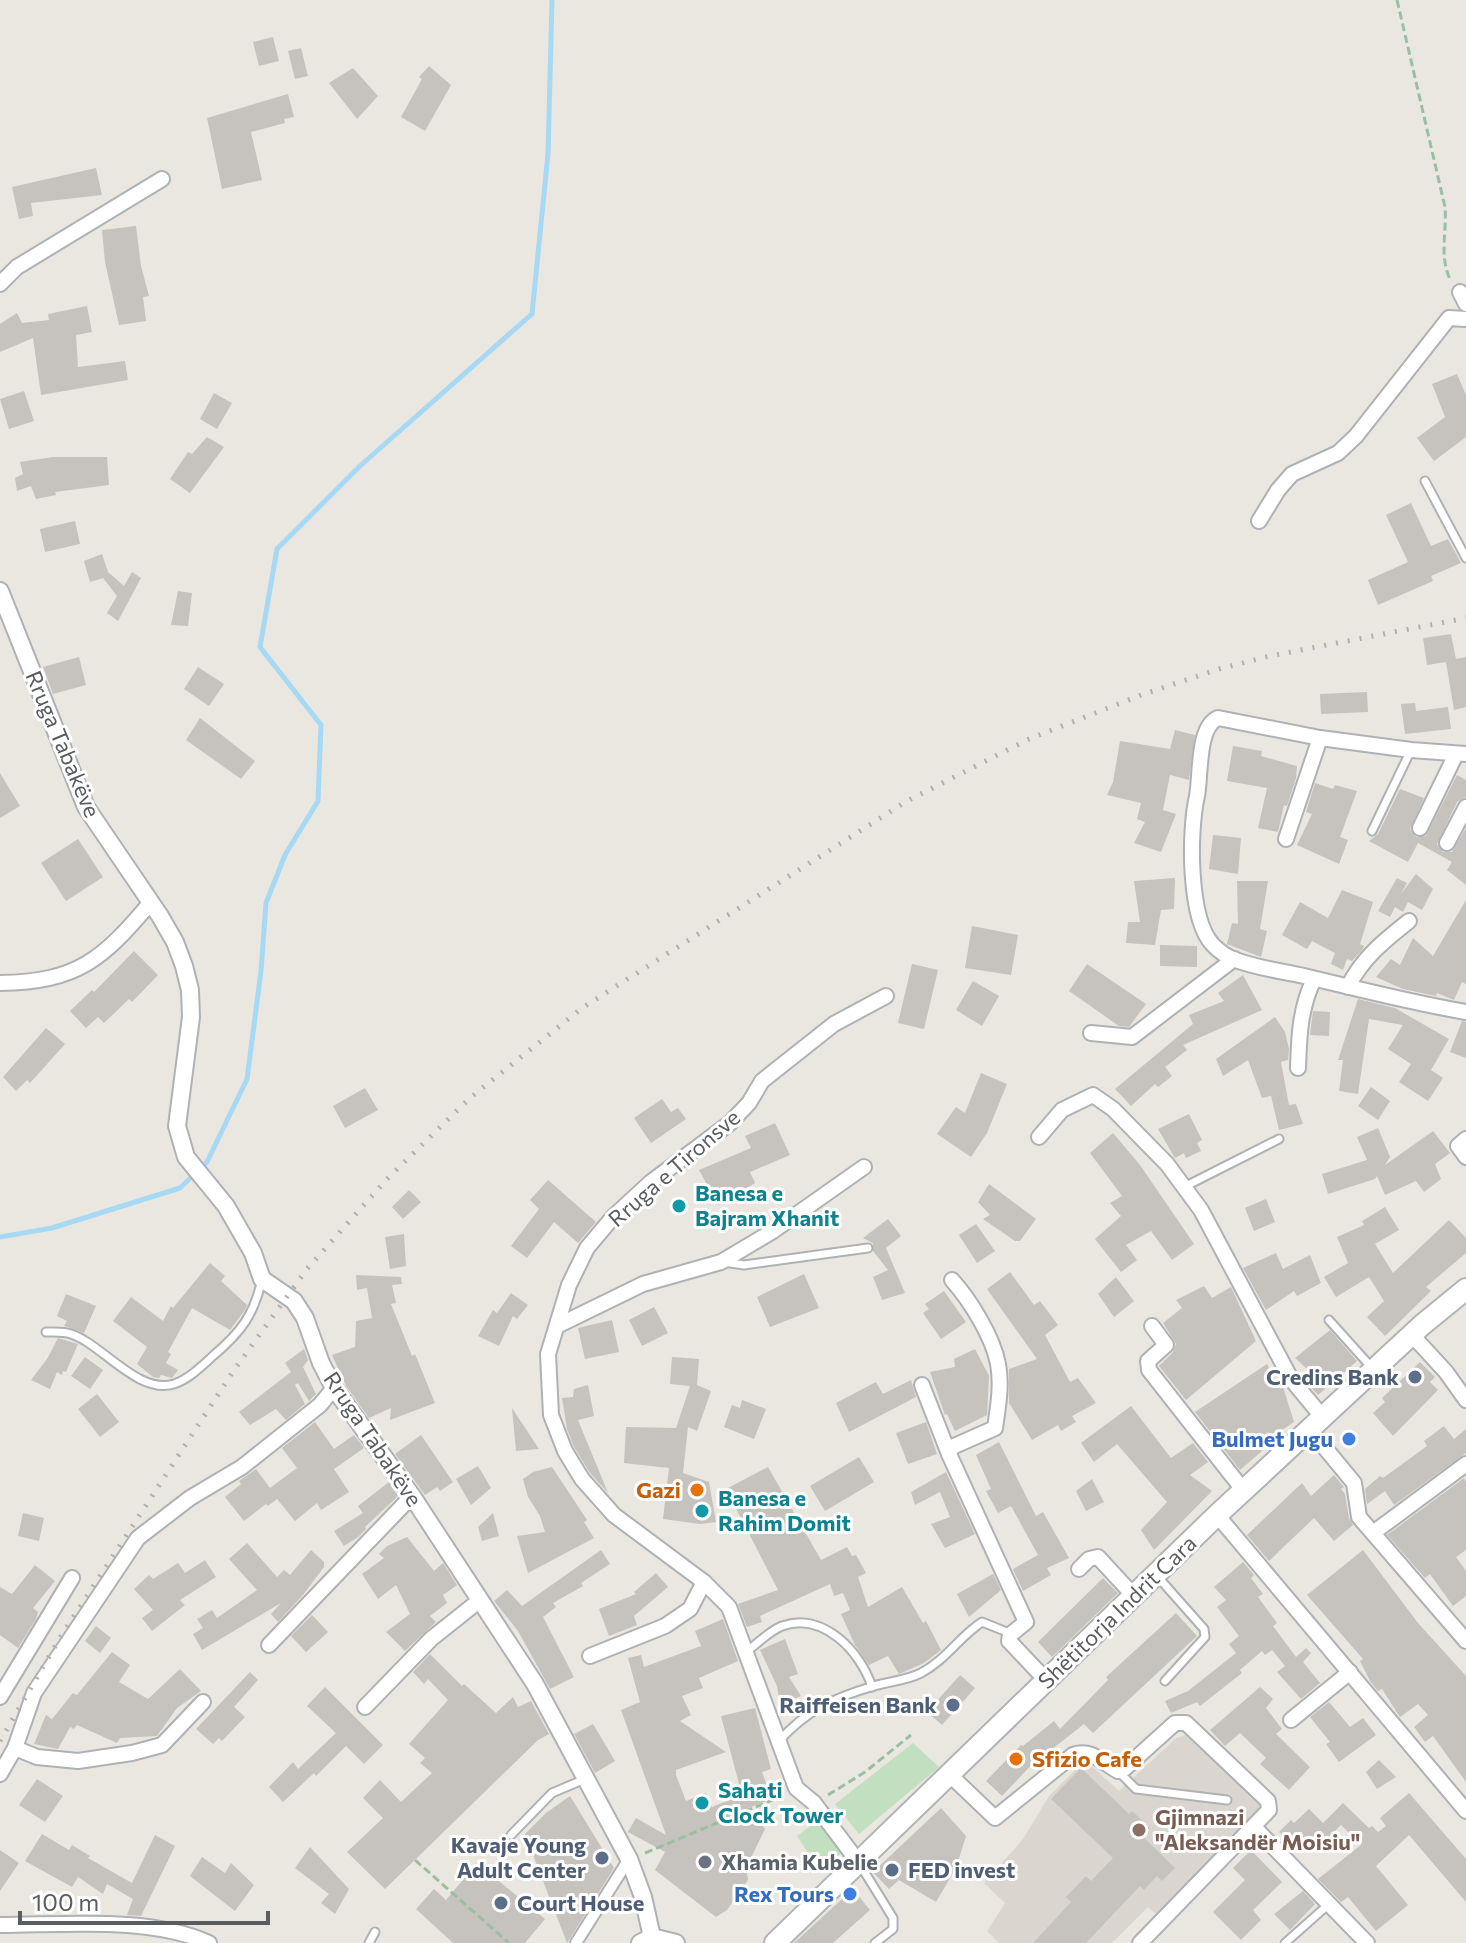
<svg xmlns="http://www.w3.org/2000/svg" width="1466" height="1943" viewBox="0 0 1466 1943" font-family="Commissioner,sans-serif">
<rect width="100%" height="100%" fill="#eae7e1"/>
<polygon fill="#dad6cf" points="1189,1734 1262,1808 1161,1919 1148,1907 1112,1943 999,1943 987,1931 1005,1903 984,1883 1023,1839 1049,1796 1085,1760 1119,1791 1176,1738"/>
<g fill="#c2e0c0">
<polygon points="913,1743 939,1767 859,1834 835,1804"/>
<polygon points="822,1817 847,1849 819,1870 797,1836"/>
</g>
<g fill="none" stroke-linecap="round" stroke-linejoin="round">
<polyline stroke="#a7d9f4" stroke-width="5" points="0,1237 52,1228 180,1188 207,1162 247,1079 261,971 266,903 285,855 318,801 321,725 260,647 277,549 360,466 532,314 548,154 552,0"/>
</g>
<g fill="#c6c2bd">
<polygon points="273,37 279,61 259,66 253,42"/>
<polygon points="301,48 308,76 295,79 288,51"/>
<polygon points="429,66 451,85 425,131 401,117 422,79 419,77"/>
<polygon points="353,68 378,96 357,119 329,83"/>
<polygon points="288,94 294,117 284,119 285,123 251,132 262,180 222,189 207,118"/>
<polygon points="96,168 102,195 31,203 33,216 19,219 12,187"/>
<polygon points="136,226 141,266 149,296 143,297 146,321 119,325 105,262 102,230"/>
<polygon points="87,306 92,332 76,335 78,367 125,361 128,380 41,395 33,338 0,352 0,324 17,313 22,323 49,320 48,314"/>
<polygon points="1457,374 1466,395 1466,437 1434,461 1417,438 1445,417 1432,384"/>
<polygon points="24,391 34,421 9,429 0,399"/>
<polygon points="214,393 232,403 217,429 200,419"/>
<polygon points="207,437 224,447 190,493 170,479 188,452 192,454"/>
<polygon points="53,457 107,457 109,485 55,492 56,495 36,499 31,486 17,491 15,478 23,474 20,462"/>
<polygon points="1411,503 1431,546 1448,539 1461,563 1431,576 1433,581 1378,605 1368,580 1408,562 1386,515"/>
<polygon points="75,521 80,544 45,552 40,529"/>
<polygon points="102,554 108,572 124,586 132,572 141,578 118,621 107,613 117,596 103,578 90,582 84,561"/>
<polygon points="178,591 192,593 188,626 171,625"/>
<polygon points="1451,634 1456,659 1466,657 1466,707 1454,710 1446,662 1427,665 1423,638"/>
<polygon points="79,657 86,685 53,694 43,667"/>
<polygon points="198,667 224,684 209,706 184,689"/>
<polygon points="1367,692 1368,712 1321,714 1320,694"/>
<polygon points="1415,703 1416,711 1448,707 1451,729 1405,734 1401,704"/>
<polygon points="200,718 255,761 241,779 186,740"/>
<polygon points="1175,730 1195,735 1189,780 1170,775 1163,810 1176,814 1161,852 1134,843 1145,822 1137,819 1141,803 1107,795 1113,782 1120,741 1170,749"/>
<polygon points="1233,746 1262,751 1261,756 1297,766 1296,778 1287,806 1284,805 1278,832 1258,828 1267,788 1227,781"/>
<polygon points="0,773 20,806 0,818"/>
<polygon points="1457,775 1466,780 1466,797 1457,802 1437,844 1443,852 1452,852 1466,828 1466,885 1447,870 1452,862 1418,843 1408,862 1369,841 1378,834 1400,789 1424,798 1410,829 1416,837 1426,836"/>
<polygon points="1315,783 1333,789 1335,785 1357,791 1340,837 1348,840 1339,864 1297,845 1312,814 1306,812"/>
<polygon points="1213,835 1241,838 1238,874 1209,869"/>
<polygon points="78,839 103,877 66,901 41,863"/>
<polygon points="1416,874 1433,889 1422,910 1408,902 1403,912 1395,907 1390,917 1378,911 1397,878 1407,883 1401,894"/>
<polygon points="1175,878 1174,909 1161,910 1155,945 1126,943 1128,922 1140,922 1134,881"/>
<polygon points="1237,881 1268,881 1260,929 1267,931 1261,957 1227,944 1232,923 1238,924"/>
<polygon points="1342,890 1373,902 1360,944 1364,946 1363,949 1352,961 1347,959 1343,970 1331,964 1335,953 1312,941 1307,949 1282,935 1300,902 1328,918"/>
<polygon points="1466,900 1466,984 1462,982 1454,1000 1437,993 1436,996 1403,989 1376,977 1391,959 1400,965 1413,938 1433,956"/>
<polygon points="972,926 1018,935 1011,975 965,968"/>
<polygon points="1160,945 1197,946 1197,967 1160,966"/>
<polygon points="134,951 158,975 132,1002 129,999 104,1023 98,1017 86,1028 70,1011 92,990 94,992"/>
<polygon points="912,964 938,970 924,1029 898,1023"/>
<polygon points="1087,964 1146,1004 1129,1027 1119,1026 1069,991"/>
<polygon points="1243,975 1262,1010 1183,1045 1187,1050 1165,1067 1172,1076 1158,1087 1155,1084 1131,1106 1115,1089 1193,1024 1189,1015 1224,1001 1218,993"/>
<polygon points="973,981 999,996 982,1026 956,1010"/>
<polygon points="1358,999 1395,1008 1449,1039 1431,1070 1443,1078 1428,1101 1399,1082 1411,1064 1388,1049 1403,1025 1369,1019 1358,1094 1339,1091 1343,1060 1338,1060"/>
<polygon points="1313,1011 1330,1012 1329,1036 1310,1035"/>
<polygon points="1275,1017 1285,1032 1289,1049 1288,1060 1281,1062 1289,1105 1296,1104 1303,1124 1279,1130 1271,1096 1262,1098 1248,1060 1223,1076 1216,1059"/>
<polygon points="1462,1021 1466,1022 1466,1058 1450,1052"/>
<polygon points="46,1028 65,1044 30,1083 27,1080 16,1091 3,1077"/>
<polygon points="981,1073 1007,1084 987,1133 971,1157 937,1134 956,1107 965,1113"/>
<polygon points="1371,1087 1390,1101 1378,1120 1358,1106"/>
<polygon points="365,1088 378,1110 345,1128 333,1106"/>
<polygon points="662,1099 671,1112 678,1108 686,1119 651,1143 634,1118"/>
<polygon points="1189,1114 1202,1140 1197,1143 1201,1151 1186,1158 1184,1153 1175,1158 1158,1129"/>
<polygon points="775,1123 790,1155 750,1172 755,1183 718,1205 699,1170 751,1148 745,1136"/>
<polygon points="1378,1128 1390,1157 1385,1165 1433,1131 1450,1153 1435,1164 1441,1179 1424,1192 1416,1181 1385,1195 1377,1176 1375,1179 1328,1194 1322,1174 1367,1160 1357,1137"/>
<polygon points="1113,1133 1140,1165 1194,1244 1172,1260 1151,1231 1126,1245 1137,1260 1121,1272 1095,1239 1121,1216 1110,1203 1122,1196 1090,1153"/>
<polygon points="548,1180 596,1222 578,1243 554,1222 527,1258 511,1246 539,1209 530,1200"/>
<polygon points="989,1184 1036,1219 1020,1241 1015,1241 983,1219 990,1215 978,1202"/>
<polygon points="409,1190 421,1202 403,1219 392,1207"/>
<polygon points="1266,1199 1275,1222 1254,1231 1245,1208"/>
<polygon points="1385,1207 1399,1230 1375,1244 1393,1273 1449,1220 1466,1238 1466,1253 1426,1287 1431,1291 1385,1336 1367,1317 1384,1301 1369,1277 1336,1297 1324,1277 1348,1263 1337,1237 1364,1225 1362,1221"/>
<polygon points="888,1219 901,1236 886,1248 905,1293 882,1300 873,1277 888,1270 873,1251 873,1243 863,1238"/>
<polygon points="976,1224 995,1251 977,1263 959,1235"/>
<polygon points="404,1234 406,1266 390,1269 385,1237"/>
<polygon points="1276,1253 1283,1269 1310,1255 1321,1283 1297,1296 1294,1291 1266,1310 1243,1268"/>
<polygon points="210,1263 225,1276 221,1281 247,1305 245,1310 230,1330 192,1308 168,1352 171,1354 166,1363 178,1370 172,1378 161,1375 159,1378 153,1377 137,1364 147,1347 113,1321 131,1297 163,1321 171,1306 173,1308"/>
<polygon points="1010,1272 1034,1305 1040,1301 1058,1325 1045,1335 1070,1382 1078,1378 1096,1403 1072,1416 1076,1422 1061,1431 1058,1425 1032,1440 1009,1403 1009,1369 1037,1359 987,1289"/>
<polygon points="804,1274 819,1308 770,1327 757,1297"/>
<polygon points="356,1275 401,1277 402,1284 392,1285 396,1303 391,1304 412,1356 415,1354 435,1403 390,1420 391,1408 369,1418 346,1386 332,1355 355,1347 356,1321 372,1318 367,1288 357,1290"/>
<polygon points="1116,1277 1134,1301 1114,1317 1098,1294"/>
<polygon points="1204,1286 1212,1298 1231,1287 1256,1341 1186,1400 1159,1366 1173,1352 1176,1344 1163,1323 1182,1308 1176,1300"/>
<polygon points="944,1291 966,1322 941,1339 923,1313 929,1309 925,1304"/>
<polygon points="511,1293 528,1305 517,1319 513,1316 499,1346 478,1336 493,1310 497,1313"/>
<polygon points="66,1294 96,1306 84,1333 64,1326 67,1321 57,1316"/>
<polygon points="654,1307 668,1333 642,1346 629,1320"/>
<polygon points="612,1320 619,1352 585,1359 578,1328"/>
<polygon points="1330,1330 1357,1361 1318,1395 1303,1378 1309,1371 1295,1358"/>
<polygon points="58,1338 78,1344 66,1372 63,1371 62,1375 57,1372 50,1389 31,1380 47,1359"/>
<polygon points="304,1349 308,1360 303,1367 316,1394 309,1401 298,1383 295,1385 305,1404 286,1420 276,1409 250,1425 239,1412 291,1372 285,1363"/>
<polygon points="975,1349 989,1376 987,1415 955,1431 947,1414 945,1415 930,1372 955,1367 954,1359"/>
<polygon points="85,1357 103,1370 90,1389 71,1376"/>
<polygon points="672,1357 699,1359 697,1385 711,1391 697,1431 688,1427 683,1473 709,1482 716,1522 700,1524 663,1519 669,1468 624,1463 626,1427 676,1428 690,1386 670,1384"/>
<polygon points="1420,1362 1435,1377 1430,1382 1438,1390 1393,1436 1373,1413 1385,1402 1382,1398"/>
<polygon points="1267,1364 1280,1389 1283,1387 1294,1422 1258,1446 1262,1451 1240,1470 1195,1412"/>
<polygon points="911,1380 916,1397 849,1432 836,1403 876,1382 883,1394"/>
<polygon points="588,1385 594,1416 578,1420 608,1493 590,1473 574,1447 567,1429 562,1398 573,1397 574,1389"/>
<polygon points="97,1394 119,1422 100,1437 78,1409"/>
<polygon points="742,1400 766,1409 754,1439 724,1427 732,1405 740,1408"/>
<polygon points="1131,1406 1171,1458 1193,1443 1208,1462 1190,1475 1212,1491 1154,1550 1141,1530 1167,1502 1117,1444 1094,1462 1081,1443"/>
<polygon points="512,1408 539,1449 516,1451"/>
<polygon points="315,1422 334,1449 354,1435 364,1448 334,1469 349,1492 321,1510 317,1503 295,1521 277,1499 268,1506 266,1504 244,1521 225,1497 241,1484 239,1481 256,1469 270,1488 297,1468 282,1448"/>
<polygon points="926,1422 937,1454 908,1464 896,1433"/>
<polygon points="1444,1426 1454,1439 1466,1429 1466,1453 1394,1505 1385,1491 1367,1504 1365,1489 1380,1476 1383,1478 1427,1446 1424,1441"/>
<polygon points="421,1435 453,1482 440,1491 437,1487 425,1495 395,1454"/>
<polygon points="999,1442 1036,1516 1043,1512 1069,1558 1047,1568 1051,1575 1023,1591 1013,1569 1038,1555 1011,1506 998,1513 986,1491 991,1489 976,1455"/>
<polygon points="859,1457 874,1482 825,1511 810,1486"/>
<polygon points="478,1466 491,1488 471,1505 456,1479"/>
<polygon points="552,1467 587,1520 584,1522 594,1538 528,1573 517,1536 545,1532 540,1516 528,1497 523,1479 533,1472"/>
<polygon points="768,1467 821,1560 847,1547 852,1556 856,1555 866,1573 858,1577 868,1607 902,1587 923,1623 926,1621 941,1650 924,1663 899,1674 888,1656 869,1665 855,1645 841,1614 850,1610 843,1593 834,1596 830,1584 760,1616 762,1622 747,1627 738,1604 778,1590 726,1489"/>
<polygon points="946,1472 975,1534 945,1548 931,1524 950,1517 940,1492 915,1505 911,1492"/>
<polygon points="1334,1475 1344,1487 1341,1489 1345,1494 1349,1518 1353,1525 1334,1541 1314,1518 1269,1561 1247,1535 1302,1483 1311,1496"/>
<polygon points="1464,1478 1466,1482 1466,1550 1456,1557 1466,1571 1466,1596 1453,1606 1430,1574 1425,1578 1387,1535"/>
<polygon points="1092,1479 1104,1502 1086,1511 1076,1491"/>
<polygon points="389,1482 398,1496 365,1527 366,1529 358,1537 344,1546 334,1531 363,1513 358,1506"/>
<polygon points="23,1513 44,1518 39,1541 18,1536"/>
<polygon points="493,1513 499,1536 482,1541 478,1527"/>
<polygon points="407,1537 434,1571 443,1563 457,1585 443,1595 447,1603 430,1616 436,1622 405,1651 386,1632 410,1614 396,1585 378,1599 362,1574 384,1558 379,1554 387,1546"/>
<polygon points="247,1543 277,1577 284,1570 290,1575 311,1550 324,1562 324,1567 303,1595 278,1622 271,1614 281,1603 202,1650 193,1634 203,1628 197,1619 212,1610 217,1618 257,1590 229,1559"/>
<polygon points="601,1550 610,1564 581,1583 583,1586 553,1603 556,1607 543,1617 574,1677 550,1689 518,1631 494,1601 507,1590 522,1606"/>
<polygon points="1363,1550 1418,1623 1466,1676 1466,1782 1433,1736 1425,1742 1414,1727 1428,1715 1418,1704 1400,1717 1382,1689 1378,1691 1370,1681 1360,1661 1363,1659 1307,1595"/>
<polygon points="205,1560 216,1577 180,1600 185,1605 152,1631 142,1618 153,1610 134,1589 149,1575 153,1579 178,1563 185,1573"/>
<polygon points="1243,1562 1254,1575 1251,1578 1263,1594 1258,1597 1277,1623 1273,1626 1296,1657 1306,1648 1311,1653 1303,1662 1320,1683 1301,1699 1277,1672 1285,1666 1272,1650 1265,1655 1262,1651 1240,1670 1242,1673 1200,1706 1197,1702 1171,1713 1165,1701 1188,1691 1236,1653 1229,1644 1239,1636 1217,1607 1226,1600 1214,1587"/>
<polygon points="35,1565 55,1581 33,1608 38,1612 36,1619 18,1648 0,1635 0,1587 12,1594"/>
<polygon points="656,1573 668,1587 634,1616 637,1625 609,1636 599,1609 636,1594 634,1592"/>
<polygon points="993,1574 1001,1590 969,1617 957,1594"/>
<polygon points="1103,1578 1118,1593 1052,1657 1038,1642"/>
<polygon points="1176,1613 1197,1636 1093,1733 1084,1724 1042,1757 1040,1756 1002,1796 986,1781 1021,1745 1023,1746 1054,1721 1060,1729 1108,1680 1106,1677"/>
<polygon points="312,1615 328,1632 306,1652 291,1636"/>
<polygon points="723,1619 738,1661 699,1678 703,1688 682,1696 691,1715 680,1721 726,1752 676,1770 676,1775 686,1801 706,1793 712,1807 742,1795 721,1716 755,1708 771,1769 762,1772 772,1799 748,1808 765,1829 746,1868 748,1880 727,1910 716,1917 655,1870 665,1852 628,1832 636,1818 666,1835 621,1710 640,1702 628,1658 641,1655 644,1667 701,1646 695,1631"/>
<polygon points="96,1626 111,1638 100,1653 85,1641"/>
<polygon points="785,1639 798,1674 789,1677 801,1696 780,1705 777,1686 760,1650"/>
<polygon points="112,1652 130,1665 119,1682 148,1699 180,1669 201,1691 177,1708 157,1736 120,1738 117,1743 77,1725 74,1729 70,1727 58,1749 34,1744 46,1715 52,1719 73,1693 77,1695"/>
<polygon points="430,1654 462,1686 464,1684 496,1713 513,1697 518,1707 531,1701 549,1734 538,1740 385,1889 347,1852 383,1818 363,1798 380,1780 401,1802 432,1773 420,1763 425,1758 409,1744 448,1700 428,1679 424,1684 413,1672"/>
<polygon points="250,1672 258,1680 234,1707 245,1717 222,1741 219,1738 213,1744 196,1729"/>
<polygon points="960,1675 975,1688 942,1725 927,1712"/>
<polygon points="325,1687 383,1745 364,1764 346,1746 316,1776 314,1773 283,1802 269,1787 293,1762 298,1769 336,1733 307,1706"/>
<polygon points="1260,1687 1273,1699 1266,1708 1282,1729 1276,1734 1310,1767 1289,1790 1260,1764 1266,1758 1240,1733 1225,1746 1210,1730"/>
<polygon points="1329,1702 1350,1727 1363,1718 1376,1735 1339,1762 1326,1744 1330,1742 1310,1717"/>
<polygon points="593,1724 615,1761 595,1773 574,1734"/>
<polygon points="1379,1760 1396,1777 1377,1789 1366,1772"/>
<polygon points="1081,1768 1129,1814 1132,1811 1150,1828 1142,1836 1175,1868 1162,1881 1157,1876 1144,1890 1140,1886 1086,1943 1033,1943 1071,1902 1066,1897 1086,1876 1091,1881 1113,1858 1051,1799"/>
<polygon points="37,1779 63,1796 45,1822 19,1805"/>
<polygon points="1409,1793 1466,1859 1466,1902 1409,1835 1376,1866 1408,1905 1376,1931 1348,1897 1341,1902 1318,1879 1361,1845 1341,1825 1316,1849 1310,1842 1299,1853 1279,1832 1291,1820 1294,1823 1309,1809 1323,1823 1343,1803 1369,1828 1372,1826 1378,1832 1386,1826 1380,1818"/>
<polygon points="570,1796 614,1868 567,1943 525,1834 546,1813"/>
<polygon points="941,1808 966,1836 956,1868 936,1902 899,1880 889,1889 873,1872"/>
<polygon points="42,1834 69,1850 72,1845 90,1856 88,1858 132,1883 155,1835 175,1846 141,1916 127,1915 133,1899 107,1884 103,1894 78,1877 72,1887 25,1861"/>
<polygon points="310,1847 349,1889 335,1914 321,1903 329,1894 295,1868"/>
<polygon points="0,1850 19,1863 0,1891"/>
<polygon points="1251,1850 1282,1882 1253,1910 1261,1920 1241,1940 1213,1912 1245,1880 1233,1868"/>
<polygon points="202,1857 225,1873 231,1863 254,1885 235,1911 190,1876"/>
<polygon points="477,1863 545,1919 525,1943 453,1943 416,1909 434,1889 446,1900"/>
<polygon points="853,1889 870,1910 833,1943 794,1943"/>
<polygon points="1303,1891 1315,1904 1290,1930 1274,1914"/>
</g>
<g fill="none" stroke-linecap="round" stroke-linejoin="round">
<defs>
<g id="service">
<polyline points="1425,481 1466,558"/>
<polyline points="1372,831 1411,750"/>
<polyline points="1184,1187 1279,1139"/>
<polyline points="723,1262 744,1265 868,1248"/>
<polyline points="1329,1320 1373,1369"/>
<path d="M 46,1332 C 53,1332 63,1331 71,1334 C 102,1344 138,1395 174,1384 C 189,1379 202,1366 214,1355 C 241,1332 254,1315 262,1279"/>
<polyline points="1158,1577 1204,1629 1205,1637 1165,1681"/>
<path d="M 746,1652 C 757,1644 769,1631 782,1626 C 823,1611 861,1652 872,1687"/>
<path d="M 779,1741 C 807,1710 833,1698 874,1686 C 890,1681 905,1681 921,1673 C 946,1660 960,1636 982,1622 L 1012,1634"/>
<polyline points="1118,1771 1136,1789 1227,1800"/>
<polyline points="511,1835 552,1793 585,1779"/>
<polyline points="859,1863 893,1918 893,1929 875,1943"/>
<polyline points="369,1943 375,1932"/>
<polyline points="1285,1943 1329,1904"/>
</g>
<polyline id="pedestrian" points="576,1943 629,1859"/>
<g id="minor">
<polyline points="0,284 17,267 162,179"/>
<polyline points="1460,292 1466,304"/>
<polyline points="1259,521 1278,490 1292,474 1338,453 1356,436 1449,318 1466,319"/>
<path d="M 1466,754 L 1411,750 L 1320,738 L 1218,718 C 1197,727 1201,775 1197,796 C 1189,830 1188,919 1213,945 C 1218,950 1226,956 1233,959 C 1255,968 1282,971 1304,976 C 1358,989 1412,1003 1466,1012"/>
<polyline points="1420,828 1456,754"/>
<polyline points="1286,839 1320,738"/>
<polyline points="1447,843 1466,807"/>
<path d="M 0,983 C 78,982 103,959 151,902"/>
<path d="M 1348,987 C 1362,958 1385,940 1409,921"/>
<polyline points="1091,1033 1132,1037 1234,959"/>
<path d="M 1298,1068 C 1299,1036 1300,1008 1314,979"/>
<polyline points="1039,1137 1062,1110 1093,1095 1113,1109 1167,1164 1201,1210 1291,1379 1324,1419"/>
<polyline points="1466,1139 1458,1146 1466,1157"/>
<path d="M 952,1280 C 970,1300 993,1337 998,1364 C 1002,1385 998,1407 995,1428 L 952,1447 L 949,1454 L 1026,1622 L 1010,1635 L 1009,1641 L 1046,1680"/>
<polyline points="557,1326 643,1284 721,1262 773,1231 864,1167"/>
<polyline points="1152,1326 1166,1345 1148,1361 1149,1370 1244,1491"/>
<polyline points="1412,1335 1446,1372 1466,1400"/>
<polyline points="922,1385 949,1454"/>
<polyline points="1311,1431 1354,1483 1359,1517 1466,1641"/>
<polyline points="1217,1515 1466,1811"/>
<polyline points="1373,1533 1466,1464"/>
<polyline points="1079,1569 1089,1559 1098,1557 1134,1596"/>
<polyline points="269,1645 412,1496"/>
<polyline points="590,1656 665,1626 690,1609 704,1582"/>
<polyline points="0,1697 72,1578"/>
<polyline points="365,1707 431,1639 480,1600"/>
<polyline points="1291,1720 1350,1672"/>
<polyline points="15,1748 37,1757 78,1761 132,1753 162,1745 203,1702"/>
<polyline points="0,1774 15,1748 34,1693 138,1538 190,1498 242,1467 320,1405 334,1388"/>
<path d="M 950,1775 L 995,1818 L 1073,1755 C 1091,1748 1103,1763 1118,1771 L 1124,1769 L 1175,1723 L 1186,1723 L 1268,1801 L 1269,1810 L 1140,1943"/>
<polyline points="1255,1828 1367,1943"/>
<polyline points="859,1863 814,1803 796,1788 729,1607 704,1582 614,1515 582,1479 565,1451 551,1415 548,1354 569,1285 587,1248 613,1217 651,1182 730,1123 749,1103 762,1081 834,1024 886,996"/>
<path d="M 0,1925 C 64,1925 150,1916 209,1943"/>
</g>
<g id="tertiary">
<polyline points="0,591 86,807 160,916 175,942 184,966 190,990 191,1017 177,1126 186,1157 226,1206 253,1253 262,1279 294,1301 305,1318 321,1363 334,1388 412,1496 535,1684 629,1859 643,1897 652,1937"/>
<polyline points="640,1943 652,1937 676,1943"/>
</g>
<polyline id="secondary" points="775,1943 1217,1515 1422,1325 1466,1289"/>
</defs>
<use href="#service" stroke="#aeb2b5" stroke-width="11"/>
<use href="#pedestrian" stroke="#aeb2b5" stroke-width="14"/>
<use href="#minor" stroke="#aeb2b5" stroke-width="18"/>
<use href="#tertiary" stroke="#aeb2b5" stroke-width="20"/>
<use href="#secondary" stroke="#b0b4b7" stroke-width="24"/>
<g stroke="#9ac0a1" stroke-width="3" stroke-dasharray="8 4" stroke-linecap="butt">
<path d="M 1397,0 L 1445,207 C 1447,232 1439,256 1450,279"/>
<polyline points="828,1795 865,1772 911,1735"/>
<polyline points="645,1853 782,1796"/>
<polyline points="415,1860 509,1943"/>
</g>
<use href="#service" stroke="#fff" stroke-width="7"/>
<use href="#pedestrian" stroke="#fff" stroke-width="10"/>
<use href="#minor" stroke="#fff" stroke-width="14"/>
<use href="#tertiary" stroke="#fff" stroke-width="16"/>
<use href="#secondary" stroke="#fff" stroke-width="20"/>
<polyline stroke="#afb0b0" stroke-width="5" stroke-dasharray="2 10" stroke-linecap="butt" points="0,1741 61,1636 234,1370 307,1269 387,1179 470,1098 582,1008 907,801 1029,739 1141,695 1219,669 1270,656 1466,618"/>
</g>
<g fill="#0f9aa8" stroke="#fff" stroke-width="3">
<circle cx="679" cy="1206" r="8"/>
<circle cx="702" cy="1511" r="8"/>
<circle cx="702" cy="1803" r="8"/>
</g>
<g fill="#5c6f8a" stroke="#fff" stroke-width="3">
<circle cx="1415" cy="1377" r="8"/>
<circle cx="953" cy="1705" r="8"/>
<circle cx="602" cy="1858" r="8"/>
<circle cx="892" cy="1870" r="8"/>
<circle cx="501" cy="1903" r="8"/>
</g>
<g fill="#3f7fe0" stroke="#fff" stroke-width="3">
<circle cx="1349" cy="1439" r="8"/>
<circle cx="850" cy="1894" r="8"/>
</g>
<g fill="#e8710a" stroke="#fff" stroke-width="3">
<circle cx="697" cy="1490" r="8"/>
<circle cx="1016" cy="1759" r="8"/>
</g>
<circle fill="#8d6e63" stroke="#fff" stroke-width="3" cx="1139" cy="1830" r="8"/>
<circle fill="#6b7280" stroke="#fff" stroke-width="3" cx="705" cy="1862" r="8"/>
<g text-anchor="middle" stroke-width="6" stroke-linejoin="round" paint-order="stroke">
<g font-size="22" fill="#595d60" stroke="#fff">
<text transform="translate(63 744) rotate(67)" y="8">Rruga Tabakëve</text>
<text transform="translate(674 1168) rotate(-41)" y="8">Rruga e Tironsve</text>
<text transform="translate(373 1439) rotate(56)" y="8">Rruga Tabakëve</text>
<text transform="translate(1117 1612) rotate(-44)" y="8">Shëtitorja Indrit Cara</text>
</g>
<g font-size="22" font-weight="bold" fill="#0d838f" stroke="#fff" text-anchor="start">
<text x="695" y="1201">Banesa e<tspan x="695" dy="25">Bajram Xhanit</tspan></text>
<text x="718" y="1506">Banesa e<tspan x="718" dy="25">Rahim Domit</tspan></text>
<text x="718" y="1798">Sahati<tspan x="718" dy="25">Clock Tower</tspan></text>
</g>
<g font-size="22" font-weight="bold" fill="#4e5e75" stroke="#fff" text-anchor="end">
<text x="1399" y="1385">Credins Bank</text>
<text x="937" y="1713">Raiffeisen Bank</text>
<text x="586" y="1853">Kavaje Young<tspan x="586" dy="25">Adult Center</tspan></text>
<text x="908" y="1878" text-anchor="start">FED invest</text>
<text x="517" y="1911" text-anchor="start">Court House</text>
</g>
<g font-size="22" font-weight="bold" fill="#366cbe" stroke="#fff" text-anchor="end">
<text x="1333" y="1447">Bulmet Jugu</text>
<text x="834" y="1902">Rex Tours</text>
</g>
<g font-size="22" font-weight="bold" fill="#c56008" stroke="#fff" text-anchor="end">
<text x="681" y="1498">Gazi</text>
<text x="1032" y="1767" text-anchor="start">Sfizio Cafe</text>
</g>
<g font-size="22" font-weight="bold" fill="#785e54" stroke="#fff" text-anchor="start">
<text x="1155" y="1825">Gjimnazi<tspan x="1155" dy="25">"Aleksandër Moisiu"</tspan></text>
</g>
<g font-size="22" font-weight="bold" fill="#5b616d" stroke="#fff" text-anchor="start">
<text x="721" y="1870">Xhamia Kubelie</text>
</g>
</g>
<path d="M20 1911v12h248v-12" fill="none" stroke="#595d60" stroke-width="4"/>
<text x="32" y="1911" font-size="24" fill="#595d60" stroke="#ffffff" stroke-width="6" paint-order="stroke">100 m</text>
</svg>
